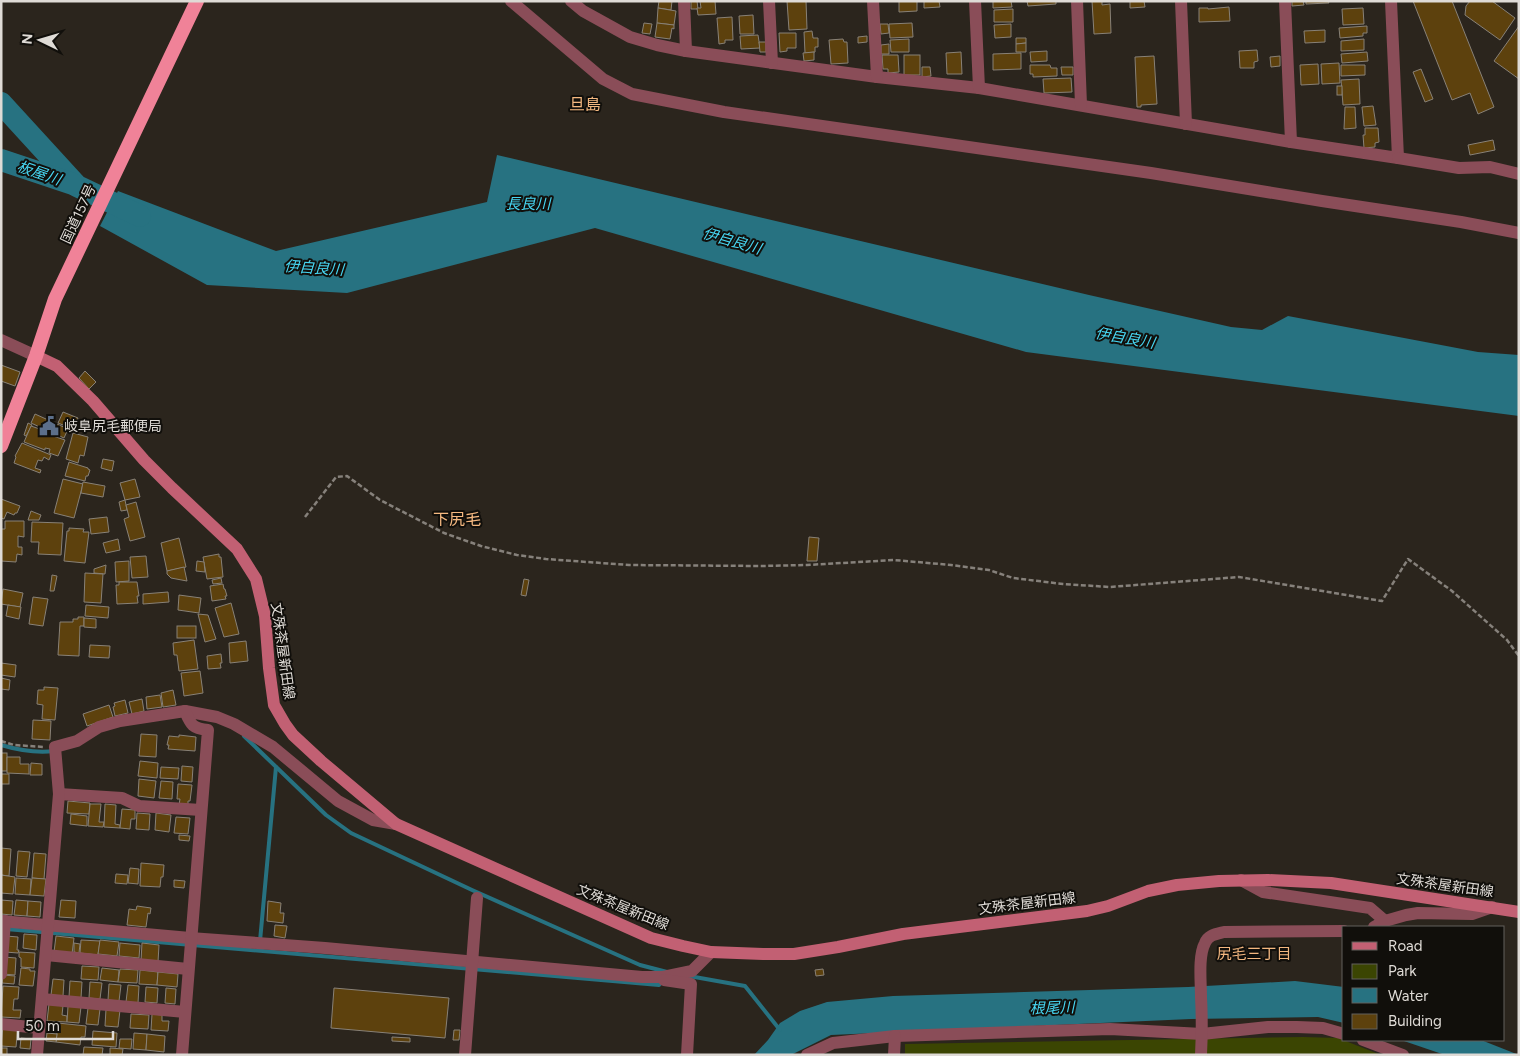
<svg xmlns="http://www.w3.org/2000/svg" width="1520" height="1056" viewBox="0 0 1520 1056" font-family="Figtree,'Noto Sans JP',sans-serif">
<rect width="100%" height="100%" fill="#2b251d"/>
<polygon fill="#3b4502" points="1303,1037 1338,1038 1381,1055 905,1055 905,1044"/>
<g fill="#277281">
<polygon points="497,155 1089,295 1231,327 1262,330 1288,316 1478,352 1519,355 1519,416 1026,352 595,228 347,293 207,285 100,226 118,191 276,251 487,202"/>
<polygon points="1295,981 1344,987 1344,1023 1318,1017 1191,1019 831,1035 791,1055 754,1055 768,1040 780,1023 800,1011 827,1002 893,996 1188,987"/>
<polygon points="1401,1040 1481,1040 1519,1055 1445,1055"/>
</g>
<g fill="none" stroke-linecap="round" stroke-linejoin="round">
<g stroke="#277281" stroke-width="4">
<polyline points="244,736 326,815 351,833 472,890 640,965 667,972"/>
<path d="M 1,745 C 18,750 37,753 54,751"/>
<polyline points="6,929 659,985 662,981"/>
<polyline points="260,941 276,767"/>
<polyline points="689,976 745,986 780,1030"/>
</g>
<g stroke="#277281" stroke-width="22">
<polyline points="1,103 77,186 140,216"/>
<polyline points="1,160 73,184"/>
</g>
</g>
<g fill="#5d410d" stroke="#888177">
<polygon points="659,1 672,1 671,10 658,8"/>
<polygon points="691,1 697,1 698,9 691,9"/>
<polygon points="700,1 715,1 716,14 698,15 697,8 701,8"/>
<polygon points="787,1 806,1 807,29 789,30"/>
<polygon points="899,1 917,1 917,11 899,12"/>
<polygon points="924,1 939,1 940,7 924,8"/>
<polygon points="993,1 1011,1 1012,7 993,8"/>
<polygon points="1027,1 1056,1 1056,4 1028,6"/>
<polygon points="1092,1 1102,1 1102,5 1110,4 1111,33 1094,34"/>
<polygon points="1130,1 1144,1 1145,7 1130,8"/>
<polygon points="1292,1 1303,1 1304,5 1292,6"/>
<polygon points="1306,1 1328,1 1329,3 1306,4"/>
<polygon points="1413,1 1452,1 1494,107 1478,114 1470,93 1452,100"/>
<polygon points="1470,1 1492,1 1515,18 1500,40 1465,15 1466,6"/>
<polygon points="1229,7 1230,21 1199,22 1199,8 1208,8 1208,9"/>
<polygon points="658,8 676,11 674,25 657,23"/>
<polygon points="1363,8 1364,24 1343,25 1342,9"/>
<polygon points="1013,9 1013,22 994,22 994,10"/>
<polygon points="753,15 754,34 740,34 739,16"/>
<polygon points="732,17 733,40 725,40 725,43 719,44 717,18"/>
<polygon points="644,23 652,24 650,34 642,33"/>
<polygon points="657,23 674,25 674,29 672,28 670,39 655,37"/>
<polygon points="912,23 913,37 890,38 889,24"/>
<polygon points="880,24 888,24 889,33 881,34"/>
<polygon points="1011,24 1011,37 995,38 994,25"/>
<polygon points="1367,26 1367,33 1363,33 1363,36 1340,38 1339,28"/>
<polygon points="1519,26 1519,79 1494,61"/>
<polygon points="1325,30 1325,42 1305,43 1304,31"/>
<polygon points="812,31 813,38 818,38 818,47 815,47 815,52 805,53 804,32"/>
<polygon points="779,33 796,33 796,48 787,48 787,51 780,52"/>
<polygon points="758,35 760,48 741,49 740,36"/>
<polygon points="867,36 867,42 858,43 858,37"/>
<polygon points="1016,38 1026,38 1026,43 1016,44"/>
<polygon points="843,39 844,42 847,42 848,63 831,64 829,40"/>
<polygon points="909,39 909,52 891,52 890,40"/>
<polygon points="1364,39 1364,50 1341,51 1341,41"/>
<polygon points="759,42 766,42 766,52 760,52"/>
<polygon points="1026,43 1026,52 1016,52 1016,44"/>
<polygon points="889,44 889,54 881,54 881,45"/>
<polygon points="1257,50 1258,61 1254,62 1254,68 1240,68 1239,51"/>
<polygon points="1047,51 1047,61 1031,62 1030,52"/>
<polygon points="814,52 814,60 804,61 803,53"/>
<polygon points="961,52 962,74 947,74 946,53"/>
<polygon points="1367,52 1368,61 1342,63 1341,54"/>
<polygon points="1021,53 1021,69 993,70 993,54"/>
<polygon points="882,55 898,55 899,72 888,73 888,69 883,69"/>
<rect x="904" y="55" width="16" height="20"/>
<polygon points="1154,56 1157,104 1141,105 1141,107 1137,107 1135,57"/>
<polygon points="1280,56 1280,66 1271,67 1270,57"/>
<polygon points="1339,63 1340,83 1322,84 1321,64"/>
<polygon points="1318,64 1319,84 1301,85 1300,65"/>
<polygon points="1030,65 1050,65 1051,68 1057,68 1057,76 1033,77 1033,74 1030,74"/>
<polygon points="1341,65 1365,65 1365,75 1341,76"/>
<polygon points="922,67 930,67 931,76 922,77"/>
<polygon points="1061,67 1073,67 1073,75 1062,75"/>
<polygon points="1421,69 1433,99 1425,102 1413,72"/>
<polygon points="1071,78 1072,92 1044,93 1043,79"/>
<polygon points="1359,79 1360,104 1343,105 1341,80"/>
<rect x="1337" y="86" width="5" height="9"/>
<polygon points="1373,106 1376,125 1364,126 1362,107"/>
<polygon points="1345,107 1355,107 1356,128 1344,129"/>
<polygon points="1365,128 1378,128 1379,142 1375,143 1375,147 1364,148 1363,135 1365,135"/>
<polygon points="1493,140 1495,150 1470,155 1468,145"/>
<polygon points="1,365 20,372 15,386 1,381"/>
<polygon points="85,371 96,382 89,389 79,378"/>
<polygon points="63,412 78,418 73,429 58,423"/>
<polygon points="35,414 68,429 64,438 31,423"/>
<polygon points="28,423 32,425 26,436 24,435"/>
<polygon points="31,426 48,432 47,434 65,440 58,456 49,453 50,449 45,448 45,450 24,442"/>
<polygon points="73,433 88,437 84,456 80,455 78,463 66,459"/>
<polygon points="22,443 51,455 49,460 44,457 42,461 38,460 35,468 41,470 40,473 14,463 16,457 15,456"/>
<polygon points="103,459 114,461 112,471 101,468"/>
<polygon points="69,462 88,468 88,469 90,470 88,476 86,476 85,481 65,476"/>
<polygon points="63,479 83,484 74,518 54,513"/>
<polygon points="135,479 140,497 125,500 120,483"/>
<polygon points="83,482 105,486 103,497 81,493"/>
<polygon points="1,499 20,506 17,513 15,513 14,515 7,512 4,519 1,518"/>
<polygon points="125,500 127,510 121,511 119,502"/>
<polygon points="136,502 145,537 130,541 124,519 129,517 126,505"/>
<polygon points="31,511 41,515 39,520 28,520"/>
<polygon points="107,517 109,532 91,534 89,519"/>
<polygon points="5,521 24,521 24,537 18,536 18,547 22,547 22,555 17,554 16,562 1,561 1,529 5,529"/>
<polygon points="32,522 63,523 61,555 38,554 39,542 31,542"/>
<polygon points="69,528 84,529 83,532 89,532 85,563 64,561 67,531 69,531"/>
<polygon points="809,537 819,538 817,561 807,561"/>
<polygon points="179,538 186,567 167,571 161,543"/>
<polygon points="118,539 120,550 106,553 103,543"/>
<polygon points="219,554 219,557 221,557 223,577 207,579 203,557"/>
<polygon points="146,556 148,577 132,578 130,557"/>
<polygon points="129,561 129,581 116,582 115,562"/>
<polygon points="197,561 204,562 205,572 196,571"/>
<polygon points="106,565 105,574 94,573 94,569"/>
<polygon points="184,567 187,581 171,578 167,574 167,571"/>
<polygon points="85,573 103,574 101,603 84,602"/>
<polygon points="52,575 57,576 54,591 50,591"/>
<polygon points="221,578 222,583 213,584 212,580"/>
<polygon points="524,579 529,580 526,596 521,595"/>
<polygon points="119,582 137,582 139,596 137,596 138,603 117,604 116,585 119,585"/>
<polygon points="223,584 224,589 225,589 227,596 225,596 226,599 212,601 210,586"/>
<polygon points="3,589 23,593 20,607 1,604"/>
<polygon points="168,592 169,602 143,604 143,594"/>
<polygon points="179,595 201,598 199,613 178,610"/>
<polygon points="33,597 48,599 43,626 29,624"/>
<polygon points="231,603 239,634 224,637 215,608"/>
<polygon points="8,605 21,607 19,619 6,616"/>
<polygon points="86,605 109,607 108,618 85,616"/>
<polygon points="198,614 208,615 216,639 205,642"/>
<polygon points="78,617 84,617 84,626 80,626 79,656 58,655 60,622 73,622 73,619 78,619"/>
<polygon points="84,618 96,619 96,628 84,627"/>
<rect x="177" y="626" width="19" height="12"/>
<polygon points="194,640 198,669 179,671 177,655 174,655 173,643"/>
<polygon points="246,641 248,661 230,663 229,643"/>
<polygon points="90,645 110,646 109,658 89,657"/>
<polygon points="221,654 222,663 220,663 221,668 208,669 207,656"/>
<polygon points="1,663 16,665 15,677 1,675"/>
<polygon points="200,671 203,693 184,696 181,673"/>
<polygon points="1,678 10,680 9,690 1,689"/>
<polygon points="44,687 58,688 55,720 42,719 43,705 37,704 38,690 44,690"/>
<polygon points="173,690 176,705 163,707 161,693"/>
<polygon points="160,695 162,707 147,709 146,697"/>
<polygon points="142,699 144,711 132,714 129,702"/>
<polygon points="125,700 128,713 115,716 113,707 115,706 114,703"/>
<polygon points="109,705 113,717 87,726 83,714"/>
<polygon points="33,720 51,721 50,740 32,739"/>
<polygon points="141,734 157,735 156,757 139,756"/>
<polygon points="179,735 196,737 195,751 168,749 169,745 167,745 169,736 179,737"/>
<rect x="1" y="753" width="6" height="18"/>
<polygon points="7,757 20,757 20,764 29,764 29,774 7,773"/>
<polygon points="140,761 158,763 157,778 138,776"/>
<polygon points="31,763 42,764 42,775 30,775"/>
<polygon points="182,766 193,767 192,782 181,781"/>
<polygon points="161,767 179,768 178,779 160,778"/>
<rect x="1" y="774" width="8" height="10"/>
<polygon points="139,779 156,781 154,798 138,796"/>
<polygon points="161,781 173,782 172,799 159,798"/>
<polygon points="178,784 192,785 190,801 188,801 188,805 179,805 180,799 177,799"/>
<polygon points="68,801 90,803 89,814 67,813"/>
<polygon points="90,804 101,804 99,822 104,822 103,827 88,826"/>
<polygon points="105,804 116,805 115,824 120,825 120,828 104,827"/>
<polygon points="122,809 135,810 135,819 131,819 130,829 120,828"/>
<polygon points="137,813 150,814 149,830 136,829"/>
<polygon points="156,813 171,815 169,832 155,830"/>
<polygon points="71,814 87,816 87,826 70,824"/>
<polygon points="176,817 190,818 188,834 174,833"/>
<polygon points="179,835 190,836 189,841 179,840"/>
<polygon points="1,848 11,849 9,876 1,875"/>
<polygon points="18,851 30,852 27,877 16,876"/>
<polygon points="34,853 46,854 44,879 32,878"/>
<polygon points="141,863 164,865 163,877 161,877 160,887 140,886"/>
<polygon points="130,868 139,869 138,884 128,883"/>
<polygon points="116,874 128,875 127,884 115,883"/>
<polygon points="1,875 15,877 13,894 1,893"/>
<polygon points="16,878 31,879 30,895 15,894"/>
<polygon points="32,878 46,879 44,896 30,895"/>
<polygon points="174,880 185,881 184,888 174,887"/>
<polygon points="1,900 13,901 12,915 1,914"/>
<polygon points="16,900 28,901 27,916 14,915"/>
<polygon points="61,900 76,901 75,918 59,917"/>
<polygon points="28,901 41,902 40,917 27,916"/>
<polygon points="268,901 281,903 280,913 284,913 283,923 267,921"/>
<polygon points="137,906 151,908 150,914 148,913 146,927 127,925 129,909 136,910"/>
<polygon points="275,925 287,926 285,938 274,936"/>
<polygon points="24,934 37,935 36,950 23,948"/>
<polygon points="6,936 18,937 17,950 19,950 18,953 5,952"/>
<polygon points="56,936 74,938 72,954 54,952"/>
<polygon points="81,940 100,941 98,955 80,953"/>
<polygon points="100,940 119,942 117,956 98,954"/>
<polygon points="74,943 80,944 79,953 74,952"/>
<polygon points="120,943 140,945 139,958 119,956"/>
<polygon points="142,943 159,945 158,962 141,961"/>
<polygon points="19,952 35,953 34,968 21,967 21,958 19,957"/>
<polygon points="4,957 16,958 15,975 3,974"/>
<polygon points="82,966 99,967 98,980 81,979"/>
<polygon points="21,968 30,969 30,971 35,971 33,986 19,985"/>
<polygon points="102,968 119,970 118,982 100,980"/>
<polygon points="120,969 138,970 137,983 118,982"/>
<polygon points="823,969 824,975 816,976 815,970"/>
<polygon points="140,970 158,972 157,985 139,984"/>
<polygon points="158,972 178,974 177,987 157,985"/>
<polygon points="3,975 15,976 14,984 2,983"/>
<polygon points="53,979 64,980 63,996 51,995"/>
<polygon points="70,981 82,982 81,998 69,997"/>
<polygon points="90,982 102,983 100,999 89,998"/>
<polygon points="109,984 121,985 119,1001 108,1000"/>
<polygon points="128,985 139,986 138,1003 126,1002"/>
<polygon points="3,986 19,987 18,999 14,999 13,1010 21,1010 20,1018 1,1017"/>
<polygon points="146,987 158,988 157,1003 145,1002"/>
<polygon points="166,988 176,989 175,1004 165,1003"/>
<polygon points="334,988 449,998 445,1038 331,1028"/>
<polygon points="49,1004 63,1006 62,1015 67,1016 67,1022 47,1021"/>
<polygon points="68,1006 81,1007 79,1023 67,1022"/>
<polygon points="88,1008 100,1009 98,1025 86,1024"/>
<polygon points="106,1009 120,1010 118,1027 105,1026"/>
<polygon points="131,1014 149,1015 148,1029 130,1028"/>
<polygon points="152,1014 162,1015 162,1021 169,1021 168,1031 151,1030"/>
<polygon points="58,1023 86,1026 85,1037 81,1037 80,1045 56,1042"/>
<polygon points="3,1025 18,1026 16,1047 1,1046"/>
<polygon points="454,1030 460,1030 459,1040 453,1040"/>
<polygon points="93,1031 117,1033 116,1047 92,1045"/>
<polygon points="47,1033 57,1034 56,1042 46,1041"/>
<polygon points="134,1033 147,1034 146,1050 133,1049"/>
<polygon points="147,1034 165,1036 164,1052 146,1050"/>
<polygon points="392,1037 410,1038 410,1042 392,1041"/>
<polygon points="21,1038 31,1039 30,1049 20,1048"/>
<polygon points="120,1039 132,1039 131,1049 119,1048"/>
<polygon points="84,1047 103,1048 102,1055 83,1055"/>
<rect x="1" y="1048" width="6" height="7"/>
<polygon points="110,1048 123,1049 122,1055 110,1055"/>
</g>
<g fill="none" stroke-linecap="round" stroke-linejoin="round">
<g stroke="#86817b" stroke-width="2.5" stroke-dasharray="5 2.5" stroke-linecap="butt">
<polyline points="305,517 336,477 347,476 380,500 444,533 481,546 517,555 546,559 629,565 761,566 807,565 894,560 951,565 989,570 1013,578 1063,584 1110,587 1239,577 1382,601 1408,559 1452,591 1507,640 1519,656"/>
<polyline points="1,741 14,745 44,747"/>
</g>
<g stroke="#8a4d58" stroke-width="12">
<polyline points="511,1 603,79 632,94 724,112 1151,173 1322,201 1461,222 1519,233"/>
<polyline points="571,1 583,11 630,37 657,45 686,51 877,77 979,88 1291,142 1398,158 1391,1"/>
<polyline points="684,1 686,51"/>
<polyline points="769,1 772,63"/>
<polyline points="873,1 877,77"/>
<polyline points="975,1 979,88"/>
<polyline points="1077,1 1081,105"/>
<polyline points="1181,1 1186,124"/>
<polyline points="1285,1 1291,142"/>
<polyline points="1398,158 1459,168 1490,167 1519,174"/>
<polyline points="1,340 36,356"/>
<polyline points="59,794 122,798 139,806 201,810"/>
<polyline points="1241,880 1263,892 1370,908 1385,921"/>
<polyline points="1,921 190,938 325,948 642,977 663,977 692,971 711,952"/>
<polyline points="1374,927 1385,921 1406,915 1418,913 1472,914 1492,907"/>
<polyline points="46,955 188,969"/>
<polyline points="1,974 5,921"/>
<polyline points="664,980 691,984 687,1055"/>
<polyline points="42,999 185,1012"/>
<polyline points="1,1024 39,1028"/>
<polyline points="1363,1040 1403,1055"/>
<polyline points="37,1055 59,794 55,747 77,741 99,727 120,721 185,711 217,717 234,724 273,747 338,801 373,820 396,824"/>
<path d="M 182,1055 L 208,730 C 192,728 191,725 185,711"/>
<polyline points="465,1055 477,898"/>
<polyline points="807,1055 833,1043 895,1036 1110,1029 1202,1034 1268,1027 1297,1027 1323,1028 1344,1034"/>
<polyline points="894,1055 895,1036"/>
<path d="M 1201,1055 C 1202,1035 1202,1016 1201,997 C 1201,982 1198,956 1205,943 C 1208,935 1216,934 1224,932 L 1344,931"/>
</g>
<polyline stroke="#c26073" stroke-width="12" points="36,356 57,366 93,401 144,460 172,488 237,549 256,579 265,616 269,668 274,705 285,724 293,735 321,761 396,824 651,938 683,946 711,952 763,954 794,954 838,947 903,934 1087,911 1108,906 1148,891 1177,885 1219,881 1268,880 1331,883 1519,912"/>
<polyline stroke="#f08298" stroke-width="14" points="1,446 36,356 55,299 197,1"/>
</g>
<defs>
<symbol id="civic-bare" viewBox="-9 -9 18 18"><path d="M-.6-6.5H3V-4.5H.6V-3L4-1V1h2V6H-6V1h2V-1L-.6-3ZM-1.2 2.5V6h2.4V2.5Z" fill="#5c6f8a" stroke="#110f0b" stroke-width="2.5" paint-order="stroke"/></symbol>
</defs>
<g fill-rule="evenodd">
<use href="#civic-bare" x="35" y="412" width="28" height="28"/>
</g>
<g text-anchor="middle" stroke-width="4" stroke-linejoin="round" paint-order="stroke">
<g font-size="14" fill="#dfdbd6" stroke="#110f0b">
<text transform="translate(78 214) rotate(-65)" y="5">国道157号</text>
<text transform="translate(283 651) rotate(82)" y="5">文殊茶屋新田線</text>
<text transform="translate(1445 885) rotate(8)" y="5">文殊茶屋新田線</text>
<text transform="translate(1027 903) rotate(-7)" y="5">文殊茶屋新田線</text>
<text transform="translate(623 907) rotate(22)" y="5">文殊茶屋新田線</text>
</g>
<g font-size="14" fill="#dfdbd6" stroke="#110f0b" text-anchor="start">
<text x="64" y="431">岐阜尻毛郵便局</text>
</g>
<g font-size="15" font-style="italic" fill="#47d6f2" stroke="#110f0b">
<text transform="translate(39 173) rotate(19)" y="5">板屋川</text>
<text x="528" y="209">長良川</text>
<text transform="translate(732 241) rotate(16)" y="5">伊自良川</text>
<text transform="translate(314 268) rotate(4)" y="5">伊自良川</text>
<text transform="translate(1125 338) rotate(10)" y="5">伊自良川</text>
<text transform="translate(1052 1008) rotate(-2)" y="5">根尾川</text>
</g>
<g font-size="15" fill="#f4b880" stroke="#110f0b">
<text x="1254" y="959">尻毛三丁目</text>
</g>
<g font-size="16" fill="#f4b880" stroke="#110f0b">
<text x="585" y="110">旦島</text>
<text x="457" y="525">下尻毛</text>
</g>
</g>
<rect width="1520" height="1056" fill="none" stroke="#dfdbd6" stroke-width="5"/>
<rect x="1342" y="926" width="162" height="115" fill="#110f0b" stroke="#63615c"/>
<rect x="1352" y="942" width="25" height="8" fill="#c26073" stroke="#63615c"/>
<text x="1388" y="951" font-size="15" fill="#dfdbd6">Road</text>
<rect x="1352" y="964" width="25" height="15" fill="#3b4502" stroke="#63615c"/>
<text x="1388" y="976" font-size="15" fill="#dfdbd6">Park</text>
<rect x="1352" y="988" width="25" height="15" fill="#277281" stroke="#63615c"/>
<text x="1388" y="1001" font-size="15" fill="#dfdbd6">Water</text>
<rect x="1352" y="1014" width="25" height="15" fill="#5d410d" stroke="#63615c"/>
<text x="1388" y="1026" font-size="15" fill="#dfdbd6">Building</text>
<g transform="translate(40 40) rotate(275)" stroke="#110f0b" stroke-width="4" paint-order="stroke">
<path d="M0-4L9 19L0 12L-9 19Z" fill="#dfdbd6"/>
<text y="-8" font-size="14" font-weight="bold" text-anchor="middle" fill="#dfdbd6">N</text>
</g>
<path d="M18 1031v8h95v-8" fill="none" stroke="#dfdbd6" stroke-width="2.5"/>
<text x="25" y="1031" font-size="15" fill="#dfdbd6" stroke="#110f0b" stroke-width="4" paint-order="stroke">50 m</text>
</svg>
